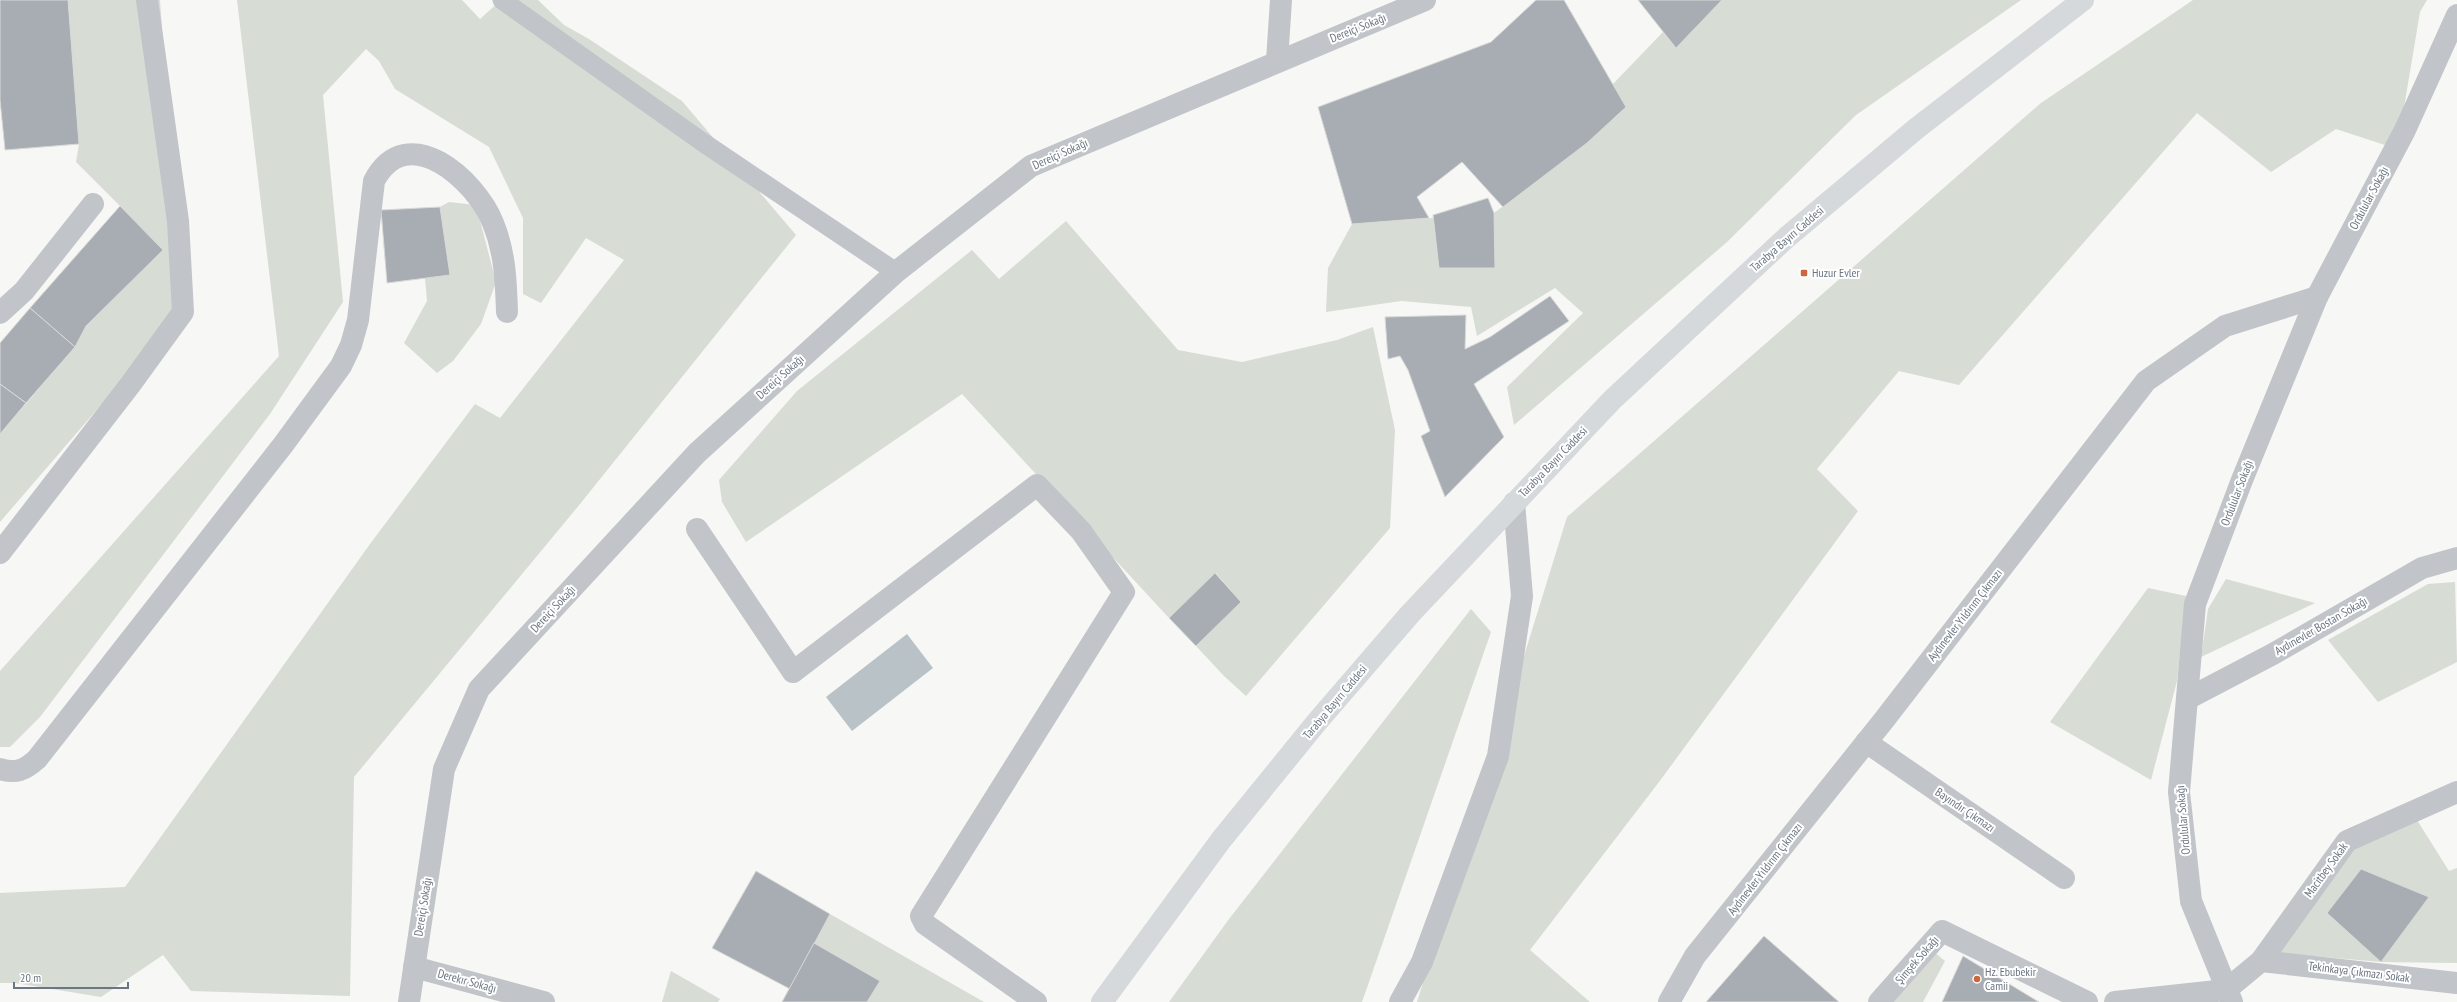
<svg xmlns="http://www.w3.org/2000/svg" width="2457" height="1002" viewBox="0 0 2457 1002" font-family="'PT Sans Narrow',sans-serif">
<rect width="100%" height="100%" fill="#f7f7f5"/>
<g fill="#d7dcd5" fill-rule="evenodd">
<polygon points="68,0 160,0 181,312 0,522 0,434 75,347 86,326 120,206 76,162 79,144"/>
<polygon points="237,0 462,0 480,19 501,0 538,0 564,25 589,39 682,101 796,235 580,504 354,777 350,996 191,991 163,955 101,997 15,983 0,983 0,893 125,887 370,544 475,404 500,418 624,260 586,238 541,303 523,294 523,218 489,147 395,89 379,61 366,49 323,95 343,302 270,414 40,717 10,747 0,747 0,671 279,356"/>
<polygon points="1722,0 2021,0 1856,115 1727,242 1514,425 1507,387 1583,313 1555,288 1477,336 1471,307 1401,301 1326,312 1328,268 1352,224 1433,218 1439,268 1495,268 1494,213 1587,143 1626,107 1613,84 1663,32 1676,48"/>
<polygon points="2193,0 2427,0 2420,12 2397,149 2336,129 2271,172 2197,113 1959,385 1899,371 1817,469 1858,511 1659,782 1530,950 1590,1002 1417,1002 1567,517 2041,103"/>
<polygon points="449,202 476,205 496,282 481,324 453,361 437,373 404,343 427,301 425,278 450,274 440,207"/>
<polygon points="1066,221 1178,350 1242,362 1337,340 1373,327 1395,430 1390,528 1246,696 1224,676 1196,646 1241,602 1216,573 1169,618 962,394 746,542 722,502 719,480 797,391 972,250 999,279"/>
<polygon points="2226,579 2315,603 2201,657 2208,609"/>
<polygon points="2455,582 2457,662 2378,702 2328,640 2428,584"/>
<polygon points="2148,588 2186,596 2177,681 2151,780 2050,722"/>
<polygon points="1471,609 1491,632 1362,1002 1169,1002 1229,919"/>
<path d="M 2417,820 L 2449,871 L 2457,868 L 2457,963 L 2381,962 L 2276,953 L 2350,846 ZM 2361,869 L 2429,897 L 2381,962 L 2327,913 Z"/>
<polygon points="830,914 984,1002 867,1002 880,981 814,943"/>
<polygon points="1933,951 1945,961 1923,1002 1888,1002"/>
<polygon points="671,971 720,999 718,1002 662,1002"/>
</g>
<polygon fill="#b9c2c6" points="907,634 933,668 852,731 826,697"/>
<g fill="#a7adb3" stroke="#d9d9d7">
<polygon points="0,0 68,0 79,144 5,150 0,100"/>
<polygon points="1536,0 1564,0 1626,107 1587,143 1503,207 1462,162 1417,197 1429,218 1352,224 1318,107 1491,42"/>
<polygon points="1638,0 1722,0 1676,48"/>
<polygon points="1488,198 1494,213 1495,268 1439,268 1433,215"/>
<polygon points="120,206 163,250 86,326 75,347 30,308"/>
<polygon points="440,207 450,275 387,283 381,210"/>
<polygon points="1550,296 1569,321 1474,384 1504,437 1445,497 1421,436 1430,431 1408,370 1400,356 1388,359 1385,317 1466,315 1465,349 1490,337"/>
<polygon points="30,308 75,347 26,403 0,384 0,343"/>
<polygon points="0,384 26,403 0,434"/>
<polygon points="1215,573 1241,602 1196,646 1169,618"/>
<polygon points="2361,869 2429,897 2381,962 2327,913"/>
<polygon points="756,871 830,914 790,989 712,948"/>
<polygon points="1764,936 1839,1002 1706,1002"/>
<polygon points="814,943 880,981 867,1002 782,1002"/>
<polygon points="1963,956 2039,1002 1942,1002"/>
</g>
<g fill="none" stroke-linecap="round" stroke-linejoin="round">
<polyline stroke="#c1c4c8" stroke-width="19" points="502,0 701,141 896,272"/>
<g stroke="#c1c4c8" stroke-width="22">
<polyline points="1277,61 1281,0"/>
<polyline points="0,313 24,291 93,204"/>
<polyline points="697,529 793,672 1037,485 1081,531 1124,592 921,916 925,924 1036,1002"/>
<polyline points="0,553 130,385 183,312 178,221 147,0"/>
<polyline points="2187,699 2273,654 2422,568 2457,558"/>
<polyline points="1866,742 2064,878"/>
<path d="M 0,769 C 16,774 25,770 37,759 L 283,445 L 341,366 L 351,345 L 358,320 L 374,181 C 407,118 476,180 493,223 C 505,252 506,281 507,312"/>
<polyline points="2261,961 2457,983"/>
<polyline points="414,967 544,1002"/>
<polyline points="409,1002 444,769 479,689 697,453 896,272 1031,166 1425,0"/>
<polyline points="1400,1002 1422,962 1498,756 1522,596 1514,503"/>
<polyline points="1669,1002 1695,956 1884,720 2146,381 2225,326 2317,297"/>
<polyline points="1879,1002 1942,931 2087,1002"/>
<polyline points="2115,1002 2226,990 2261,961 2347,841 2457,792"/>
<polyline points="2232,1002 2191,901 2179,792 2195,604 2242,480 2317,297 2405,130 2457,15"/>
</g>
<polyline stroke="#d5d9dc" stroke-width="22" points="1102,1002 1221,840 1316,723 1410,614 1612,400 1786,238 1917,128 2083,0"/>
</g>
<g fill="#cd663f" stroke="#fff" stroke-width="1.5">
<rect x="1800" y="269" width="8" height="8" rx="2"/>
<circle cx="1977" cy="979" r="4"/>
</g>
<g text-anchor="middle" stroke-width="4" stroke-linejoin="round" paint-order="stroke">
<g font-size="12" fill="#6a7682" stroke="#fff">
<text transform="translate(1358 28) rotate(-22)" y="4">Dereiçi Sokağı</text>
<text transform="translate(1060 154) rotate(-24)" y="4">Dereiçi Sokağı</text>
<text transform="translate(2369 198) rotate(-62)" y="4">Ordulular Sokağı</text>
<text transform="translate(1787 239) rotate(-41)" y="4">Tarabya Bayırı Caddesi</text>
<text transform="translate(780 377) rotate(-42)" y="4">Dereiçi Sokağı</text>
<text transform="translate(1553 462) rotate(-46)" y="4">Tarabya Bayırı Caddesi</text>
<text transform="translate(2237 493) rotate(-69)" y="4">Ordulular Sokağı</text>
<text transform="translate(553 609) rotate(-47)" y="4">Dereiçi Sokağı</text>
<text transform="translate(1965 615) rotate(-52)" y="4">Aydınevler Yıldırım Çıkmazı</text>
<text transform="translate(2321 626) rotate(-30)" y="4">Aydınevler Bostan Sokağı</text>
<text transform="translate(1335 702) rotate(-50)" y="4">Tarabya Bayırı Caddesi</text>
<text transform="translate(1965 810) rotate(34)" y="4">Bayındır Çıkmazı</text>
<text transform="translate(2183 820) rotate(-95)" y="4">Ordulular Sokağı</text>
<text transform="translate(1765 869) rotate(-52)" y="4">Aydınevler Yıldırım Çıkmazı</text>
<text transform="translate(2326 870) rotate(-54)" y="4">Macitbey Sokak</text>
<text transform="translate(423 907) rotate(-81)" y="4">Dereiçi Sokağı</text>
<text transform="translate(1917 960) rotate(-49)" y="4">Şimşek Sokağı</text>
<text transform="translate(2359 972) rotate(7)" y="4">Tekinkaya Çıkmazı Sokak</text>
<text transform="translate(467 981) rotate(15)" y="4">Derekır Sokağı</text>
</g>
<g font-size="12" fill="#6a7682" stroke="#fff" text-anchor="start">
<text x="1812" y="277">Huzur Evler</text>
<text x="1985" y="976">Hz. Ebubekir<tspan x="1985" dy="14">Camii</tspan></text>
</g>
</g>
<path d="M14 982v6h114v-6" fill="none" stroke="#6a7682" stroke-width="2"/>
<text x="20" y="982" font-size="12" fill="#6a7682" stroke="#ffffff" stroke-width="3" paint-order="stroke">20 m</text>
</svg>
